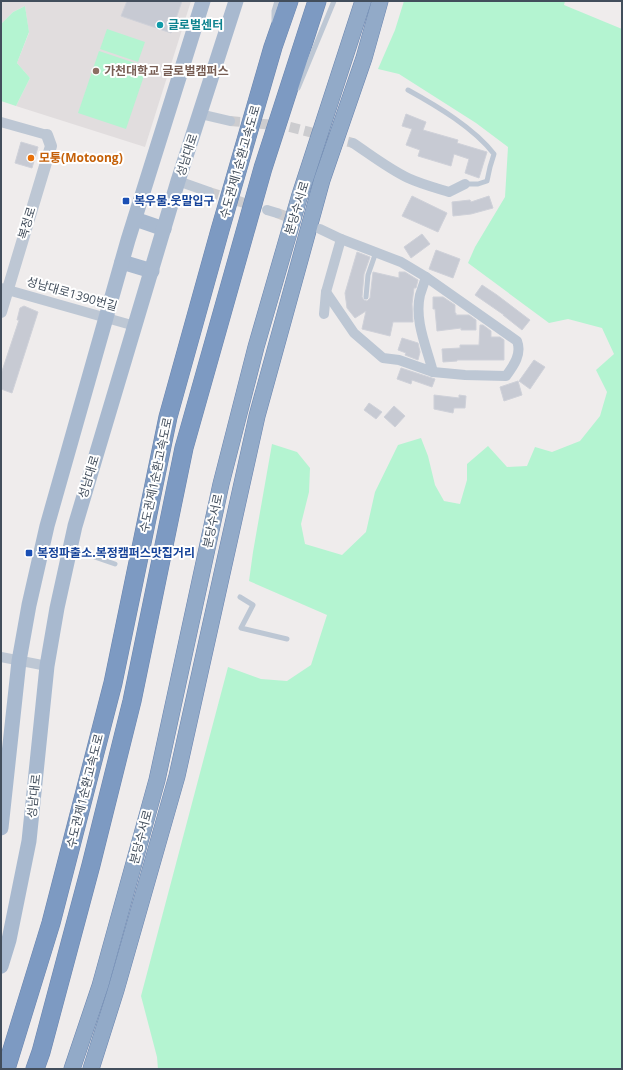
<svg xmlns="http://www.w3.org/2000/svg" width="623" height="1070" viewBox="0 0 623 1070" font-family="'Open Sans','Noto Sans KR',sans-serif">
<rect width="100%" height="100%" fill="#efecec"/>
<polygon fill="#e1ddde" points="1,1 191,1 145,147 16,106 30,78 17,63 29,33 25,6 13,12 1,24"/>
<g fill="#b4f4d1">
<polygon points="404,1 565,1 564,5 622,29 622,1069 158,1069 157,1057 141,996 228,667 261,679 287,681 311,665 327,615 249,581 253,552 272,444 297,452 310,468 309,492 301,524 305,544 342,555 366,532 375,492 398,445 421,438 428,456 435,485 444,501 460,504 467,480 467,464 488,446 507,467 527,466 535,447 552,452 580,441 600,416 607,392 596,370 614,354 602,328 568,319 549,323 468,263 475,247 505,197 508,147 476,123 399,74 378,69 395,30"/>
<polygon points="25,6 29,32 17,63 30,78 16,106 1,101 1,24 13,12"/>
<polygon points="107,29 145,42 138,62 100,49"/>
<polygon points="99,51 147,67 126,129 78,113"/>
</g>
<g fill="#c7cad3" stroke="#cfd1d9">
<polygon points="127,1 182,1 171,33 121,16"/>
<polygon points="406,114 426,122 423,130 458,140 457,143 487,152 479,178 465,173 469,159 454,154 451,166 418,156 420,150 406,145 412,129 402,126"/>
<polygon points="21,142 38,147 32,168 15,163"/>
<polygon points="412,196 447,213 438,232 402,216"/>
<polygon points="489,196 493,208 471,214 453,216 452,202 470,200 471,202"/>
<polygon points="422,234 430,244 411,258 404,247"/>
<polygon points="436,250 460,259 453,278 429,269"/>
<polygon points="357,252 370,257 364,274 362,297 364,300 367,301 370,298 373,272 399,278 399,272 405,272 418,280 416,288 414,288 412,304 413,322 393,322 390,336 362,329 366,311 355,318 347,308 345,293"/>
<polygon points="482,285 497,295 530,320 522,330 503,315 504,315 475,295"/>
<polygon points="433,297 443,297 455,305 455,313 456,313 456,315 469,315 476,320 476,330 461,330 461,328 437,331 435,309 433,309"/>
<polygon points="24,306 38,312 12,393 1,389 1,374 19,320 17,320 20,308"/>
<polygon points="480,325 483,325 491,331 491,337 500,337 504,340 504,360 457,360 457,361 443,362 442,349 460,348 460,345 479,345"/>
<polygon points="402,338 418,343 420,352 418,360 405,355 406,353 398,350"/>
<polygon points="534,360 545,367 530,389 519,381"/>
<polygon points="401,368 435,379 432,387 412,380 411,384 397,379"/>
<polygon points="518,381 522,395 504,401 500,387"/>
<polygon points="434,395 459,398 459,395 466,396 465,408 454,408 453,413 434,409"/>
<polygon points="369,403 382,412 376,419 364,410"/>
<polygon points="394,406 405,416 395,427 384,417"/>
</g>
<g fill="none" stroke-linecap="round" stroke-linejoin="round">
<g stroke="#cccccf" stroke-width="10" stroke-dasharray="10 5" stroke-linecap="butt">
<polyline points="230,121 286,126 353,143"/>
<polyline points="209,192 267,210"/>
<polyline points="277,213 314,227"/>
</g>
<defs>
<g id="trunk">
<polyline points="72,1069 100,986 157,780 221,484 256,347 299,198 363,1"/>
<polyline points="91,1069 116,990 177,776 257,416 322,180 364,58 380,1"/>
</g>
<g id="motorway">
<polyline points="6,1069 51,923 113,683 168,417 220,230 273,47 289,1"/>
<polyline points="35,1069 41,1052 91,865 132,701 184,448 263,168 317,1"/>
</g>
</defs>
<use href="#trunk" stroke="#6984ae" stroke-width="17"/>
<use href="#motorway" stroke="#6984ae" stroke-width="19"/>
<g stroke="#bdc7d4" stroke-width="5">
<polyline points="274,22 274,11 277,1"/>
<polyline points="298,88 334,1"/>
<path d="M 408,90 C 437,106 474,128 494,154 L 490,167 L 487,181 L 478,184 L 465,184"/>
<polyline points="366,297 368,275 376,252"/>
<polyline points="71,552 83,553 115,564"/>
<polyline points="240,597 253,605 241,628 287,639"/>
</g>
<g stroke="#bdc7d4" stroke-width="10">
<polyline points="200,114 230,121"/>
<polyline points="1,122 47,135"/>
<path d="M 353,143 C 371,155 389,169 408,178 C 421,184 436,188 449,192 L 465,184"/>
<polyline points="178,181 209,192"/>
<polyline points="267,210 277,213"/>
<path d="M 320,229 L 341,239 L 401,262 L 426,277 C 424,283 422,289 420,295 C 414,321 427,348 433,372 L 399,360 L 383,358 L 354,333 L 326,292"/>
<path d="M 426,277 L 517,341 C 522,354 514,365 506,376 L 465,375 L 433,372"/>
<polyline points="1,288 135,326"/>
<polyline points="324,314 326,292 341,239"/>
<polyline points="1,657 47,666"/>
</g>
<polyline stroke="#bdc7d4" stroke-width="12" points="1,312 51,146 47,135"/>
<g stroke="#a8b9cf" stroke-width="15">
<polyline points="135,219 164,229"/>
<polyline points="122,262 152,271"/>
<polyline points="1,828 19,661 29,605 47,526 128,240 203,1"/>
<polyline points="1,966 9,940 29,841 47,666 57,608 75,526 178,181 236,1"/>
</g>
<use href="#trunk" stroke="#92aac8" stroke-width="16"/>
<use href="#motorway" stroke="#7d9ac2" stroke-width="18"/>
</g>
<circle fill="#0f9aa8" stroke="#fff" stroke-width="1.5" cx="160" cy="25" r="4"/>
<circle fill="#8d6e63" stroke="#fff" stroke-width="1.5" cx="96" cy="71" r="4"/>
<circle fill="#e8710a" stroke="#fff" stroke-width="1.5" cx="31" cy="158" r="4"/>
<g fill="#1a4fb4" stroke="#fff" stroke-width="1.5">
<rect x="122" y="197" width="8" height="8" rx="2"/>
<rect x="25" y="549" width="8" height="8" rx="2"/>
</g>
<g text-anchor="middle" stroke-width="4" stroke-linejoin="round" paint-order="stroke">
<g font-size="12" font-weight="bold" fill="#0d838f" stroke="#fff" text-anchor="start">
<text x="168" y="29">글로벌센터</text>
</g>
<g font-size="12" font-weight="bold" fill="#785e54" stroke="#fff" text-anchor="start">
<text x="104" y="75">가천대학교 글로벌캠퍼스</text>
</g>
<g font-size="12" fill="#424e5c" stroke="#fff">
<text transform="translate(187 155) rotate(-72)" y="4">성남대로</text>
<text transform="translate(240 162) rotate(-74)" y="4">수도권제1순환고속도로</text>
<text transform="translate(297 208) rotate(-73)" y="4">분당수서로</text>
<text transform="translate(27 223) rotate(-73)" y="4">복정로</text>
<text transform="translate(72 294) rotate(16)" y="4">성남대로1390번길</text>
<text transform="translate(156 475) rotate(-78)" y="4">수도권제1순환고속도로</text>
<text transform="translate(89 477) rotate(-73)" y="4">성남대로</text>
<text transform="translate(213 521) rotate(-78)" y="4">분당수서로</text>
<text transform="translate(85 791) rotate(-76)" y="4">수도권제1순환고속도로</text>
<text transform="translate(34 796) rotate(-84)" y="4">성남대로</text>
<text transform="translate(141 837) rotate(-75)" y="4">분당수서로</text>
</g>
<g font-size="12" font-weight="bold" fill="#c56008" stroke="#fff" text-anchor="start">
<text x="39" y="162">모퉁(Motoong)</text>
</g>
<g font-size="12" font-weight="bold" fill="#164399" stroke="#fff" text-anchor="start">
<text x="134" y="205">복우물.웃말입구</text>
<text x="37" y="557">복정파출소.복정캠퍼스맛집거리</text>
</g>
</g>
<rect width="623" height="1070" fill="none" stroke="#424e5c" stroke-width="4"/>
</svg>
